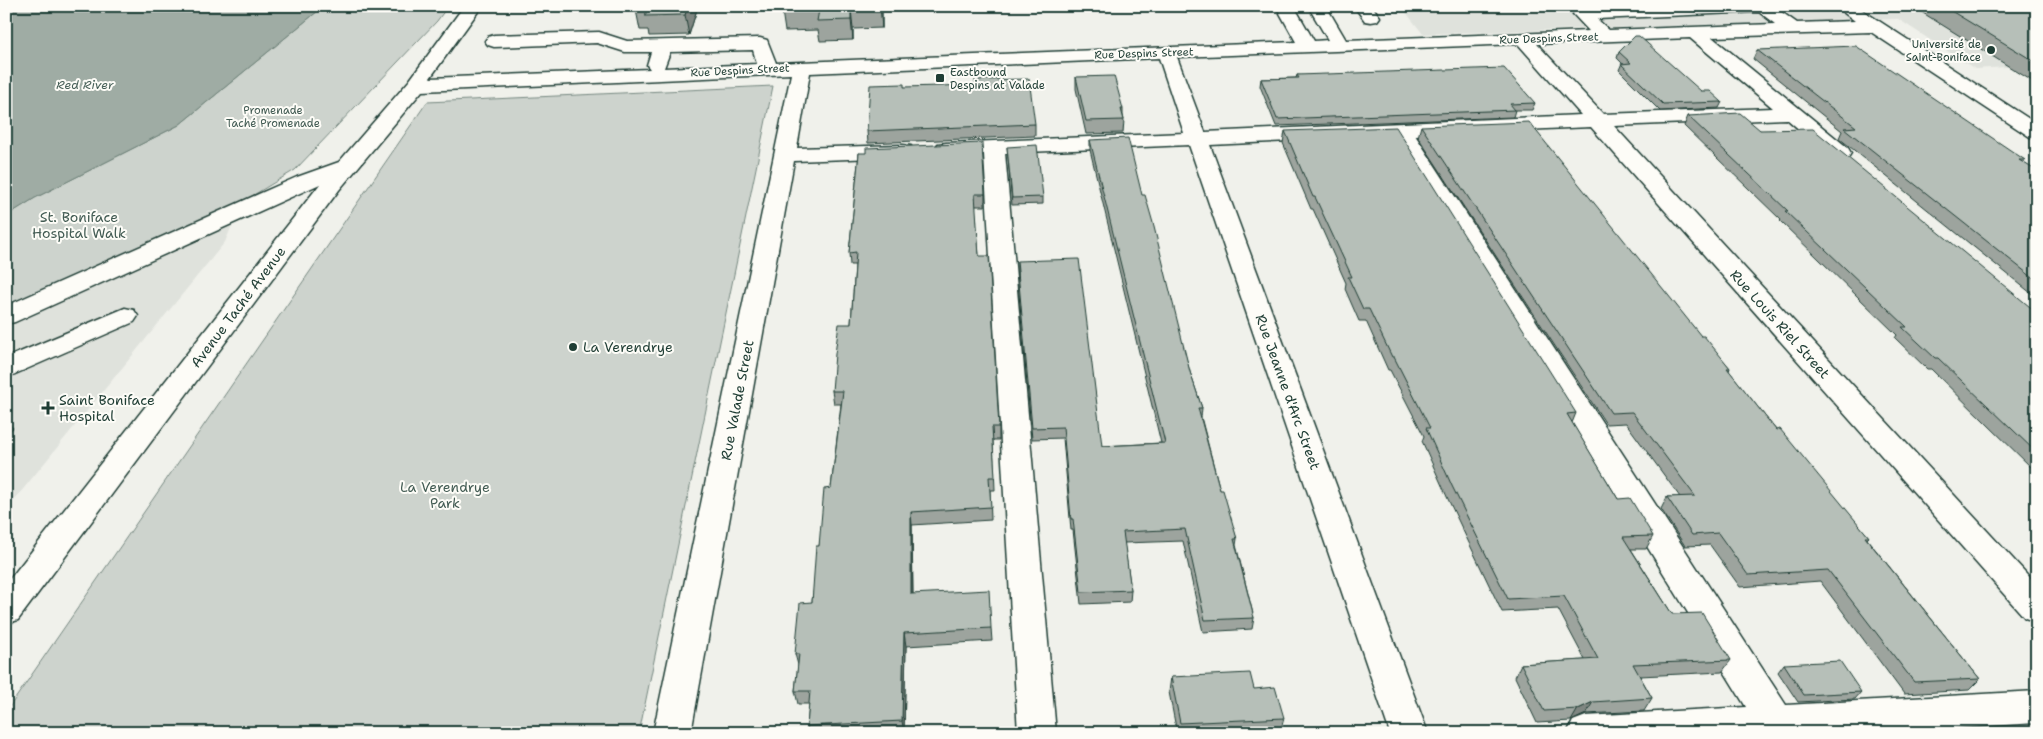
<svg xmlns="http://www.w3.org/2000/svg" width="2043" height="739" viewBox="0 0 2043 739" font-family="'Shantell Sans',sans-serif">
<rect width="100%" height="100%" fill="#f0f1eb"/>
<filter id="ink" filterUnits="userSpaceOnUse"><feTurbulence type="fractalNoise" baseFrequency=".02" numOctaves="2"/><feDisplacementMap in="SourceGraphic" scale="10" xChannelSelector="R" yChannelSelector="G"/><feConvolveMatrix kernelMatrix="1 2 1 2 8 2 1 2 1" color-interpolation-filters="sRGB"/></filter>
<g filter="url(#ink)">
<g fill="#dfe2dc">
<polygon points="1401,6 2030,6 2037,65 1975,69 1898,19 1423,34"/>
<polygon points="242,202 225,242 6,510 6,306"/>
</g>
<g fill="#cdd3cd" stroke="#768880">
<polygon points="324,6 448,6 437,21 295,170 242,202 6,306 6,216 35,198 179,125"/>
<polygon points="773,86 639,733 6,733 6,712 427,102"/>
</g>
<polygon fill="#9faca4" stroke="#6c8077" points="6,6 324,6 179,125 35,198 6,216"/>
<g fill="none" stroke-linecap="round" stroke-linejoin="round">
<defs>
<g id="minor">
<path d="M 464,6 L 482,6 L 430,78 L 650,69 L 647,65 L 651,52 L 625,52 L 597,43 L 494,47 L 488,45 L 485,41 L 488,37 L 494,35 L 599,32 L 627,41 L 760,38 L 767,40 L 776,63 L 1296,42 L 1276,6 L 1294,6 L 1314,41 L 1328,40 L 1308,6 L 1326,6 L 1346,40 L 1589,31 L 1573,14 L 1576,10 L 1582,9 L 1646,6 L 1773,6 L 1797,23 L 1855,21 L 1835,6 L 1856,6 L 2037,124 L 2037,139 L 2030,137 L 1871,32 L 1712,37 L 1848,148 L 1851,153 L 1848,158 L 1840,159 L 1832,158 L 1787,119 L 1614,126 L 2037,585 L 2037,622 L 2025,618 L 1591,127 L 1415,135 L 1786,705 L 2037,691 L 2037,723 L 1876,733 L 1567,733 L 1573,721 L 1586,716 L 1746,707 L 1394,136 L 1210,145 L 1428,733 L 1390,733 L 1189,145 L 1005,153 L 1056,733 L 1018,733 L 984,154 L 946,155 L 938,154 L 935,149 L 938,144 L 946,143 L 1184,133 L 1159,58 L 810,73 L 797,148 L 903,145 L 911,146 L 914,151 L 911,156 L 903,157 L 794,161 L 691,733 L 653,733 L 791,74 L 422,91 L 339,190 L 18,620 L 6,624 L 6,584 L 320,184 L 15,322 L 6,324 L 6,306 L 297,177 L 339,162 L 409,81 ZM 1759,12 L 1775,24 L 1609,30 L 1597,19 ZM 1690,38 L 1773,108 L 1603,114 L 1537,44 ZM 1518,44 L 1581,115 L 1205,132 L 1177,57 ZM 753,50 L 757,64 L 664,68 L 670,52 Z"/>
<polygon points="1354,6 1372,6 1380,17 1377,21 1371,22 1365,21"/>
<polygon points="125,308 134,310 138,316 134,322 6,378 6,358"/>
</g>
</defs>
<use href="#minor" stroke="#1f3d34" stroke-width="3"/>
<use href="#minor" fill="#fdfcf7" fill-rule="evenodd"/>
</g>
<g fill="#9da49e" stroke="#1f3d34">
<polygon points="698,6 689,35 649,36 648,30 640,30 636,10"/>
<polygon points="783,6 882,6 882,28 853,29 853,40 820,41 818,30 785,31 782,11"/>
<polygon points="1915,6 2037,6 2037,84 1915,8"/>
<polygon points="1757,50 2025,160 2023,163 2037,171 2037,298 1839,138 1842,131 1753,59"/>
<polygon points="1619,52 1722,102 1719,108 1660,111 1619,70 1622,63 1617,58"/>
<polygon points="1297,75 1535,103 1532,110 1515,110 1513,117 1276,126 1260,86 1261,79 1296,78"/>
<polygon points="1076,77 1123,109 1123,115 1124,120 1123,133 1086,134 1076,89"/>
<polygon points="904,87 1035,124 1035,136 868,143 867,131"/>
<polygon points="1688,116 1760,130 2035,311 2037,311 2037,473 1931,369 1927,369 1895,338 1897,335 1780,221 1781,220 1684,126"/>
<polygon points="1421,126 1701,336 1730,368 1729,371 1776,430 1869,537 1867,539 1980,679 1969,690 1904,694 1820,581 1740,587 1710,545 1685,546 1661,509 1667,497 1680,497 1626,423 1606,424 1418,137"/>
<polygon points="1285,131 1576,413 1572,423 1618,499 1653,536 1646,549 1631,549 1672,614 1731,660 1722,672 1640,676 1652,698 1644,711 1586,714 1571,721 1537,723 1515,677 1521,664 1585,660 1558,609 1502,612 1448,499 1422,441 1424,436 1390,370 1388,370 1366,321 1359,321 1345,289 1346,283 1313,209 1311,209 1283,143"/>
<polygon points="1090,140 1142,195 1190,372 1202,408 1201,417 1220,490 1237,539 1236,545 1254,618 1252,629 1203,632 1183,541 1124,543 1131,590 1130,602 1081,604 1073,530 1071,530 1063,438 1032,439 1017,272 1017,261 1102,446 1161,443 1090,150"/>
<polygon points="1007,147 1043,197 1043,204 1012,205"/>
<polygon points="859,153 985,194 985,206 975,206 979,256 999,427 999,440 993,440 995,490 990,490 991,520 912,525 913,594 991,628 992,641 906,646 904,733 808,733 807,726 809,704 798,704 795,691 798,665 795,654 812,602 819,546 831,488 841,404 834,404 832,391 851,324 855,265 850,265 849,253"/>
<polygon points="1784,664 1861,692 1855,699 1798,702 1778,672"/>
<polygon points="1171,677 1254,689 1284,718 1280,733 1177,733 1169,692"/>
</g>
<g fill="#7f8681" stroke="#1f3d34">
<polygon points="688,6 698,6 689,35 685,15"/>
<polygon points="880,6 882,6 882,28"/>
<polygon points="851,9 853,29 853,40 851,20"/>
<polygon points="6,420 13,428 6,435"/>
<polygon points="911,512 912,525 913,607 911,594"/>
<polygon points="904,633 906,646 904,733 902,721"/>
<polygon points="1593,702 1586,714 1571,721 1578,709"/>
</g>
<g fill="#b6bfb8" stroke="#1f3d34">
<polygon points="637,6 688,6 685,15 645,16 647,10 636,10"/>
<polygon points="783,6 880,6 880,8 851,9 851,20 817,21 819,10 782,11"/>
<polygon points="1943,6 2037,6 2037,63"/>
<polygon points="1635,36 1639,36 1701,91 1710,91 1722,102 1663,104 1621,64 1631,63 1619,52"/>
<polygon points="1856,46 2025,160 2019,160 2037,171 2037,281 1844,128 1856,127 1757,50"/>
<polygon points="1504,68 1535,103 1510,104 1515,110 1277,119 1261,79 1299,78 1297,75"/>
<polygon points="1114,76 1123,109 1121,109 1124,120 1086,121 1076,77"/>
<polygon points="1029,79 1035,124 867,131 870,85 904,84 904,87 975,85 975,80"/>
<polygon points="1740,113 1760,130 1813,129 2035,311 2037,311 2037,453 1938,358 1935,358 1902,327 1907,327 1785,211 1788,211 1688,116"/>
<polygon points="1529,122 1701,336 1704,336 1730,368 1727,368 1776,430 1780,429 1869,537 1865,537 1980,679 1914,682 1828,570 1748,575 1718,533 1692,535 1667,497 1695,496 1632,412 1611,413 1421,126"/>
<polygon points="1396,127 1576,413 1567,414 1618,499 1630,498 1653,536 1623,537 1672,614 1702,613 1731,660 1633,664 1652,698 1593,702 1578,709 1544,711 1521,664 1598,659 1564,596 1508,599 1452,486 1426,428 1430,428 1394,357 1392,357 1369,309 1363,309 1348,277 1352,277 1315,197 1313,197 1285,131"/>
<polygon points="1128,138 1142,195 1145,195 1153,223 1190,372 1202,408 1198,408 1220,490 1223,490 1237,539 1234,539 1254,618 1205,620 1185,529 1123,532 1131,590 1081,592 1073,519 1071,519 1063,427 1032,428 1017,261 1079,259 1102,446 1165,443 1090,140"/>
<polygon points="982,143 985,194 975,194 979,256 989,256 999,427 992,427 995,477 989,477 991,507 911,512 911,594 989,590 991,628 904,633 902,721 807,726 810,691 795,691 799,654 795,654 800,603 812,602 816,546 819,546 824,489 831,488 843,391 832,391 835,354 839,324 851,324 856,252 849,253 859,153 866,153 866,148"/>
<polygon points="1037,145 1043,197 1012,198 1007,147"/>
<polygon points="1840,661 1861,692 1804,695 1784,664"/>
<polygon points="1250,673 1254,689 1275,687 1284,718 1180,723 1171,677"/>
</g>
</g>
<g fill="#1f3d34" stroke="#fdfcf7" stroke-width="2">
<circle cx="1991" cy="50" r="5"/>
<rect x="935" y="73" width="10" height="10" rx="2.5"/>
<circle cx="573" cy="347" r="5"/>
<path d="M45.5 400.5h5v5h5v5h-5v5h-5v-5h-5v-5h5z"/>
</g>
<g text-anchor="middle" stroke-width="4" stroke-linejoin="round" paint-order="stroke">
<g font-size="11" fill="#1f3d34" stroke="#fdfcf7">
<text transform="translate(1549 38) rotate(-2)" y="4">Rue Despins Street</text>
<text transform="translate(1144 53) rotate(-2)" y="4">Rue Despins Street</text>
<text transform="translate(740 70) rotate(-3)" y="4">Rue Despins Street</text>
</g>
<g font-size="11" fill="#1f3d34" stroke="#fdfcf7" text-anchor="end">
<text x="1981" y="48">Université de<tspan x="1981" dy="13">Saint-Boniface</tspan></text>
<text x="950" y="76" text-anchor="start">Eastbound<tspan x="950" dy="13">Despins at Valade</tspan></text>
</g>
<g font-size="11" fill="#425b53" stroke="#fdfcf7">
<text x="273" y="114">Promenade<tspan x="273" dy="13">Taché Promenade</tspan></text>
</g>
<g font-size="12" font-style="italic" fill="#455e56" stroke="#fdfcf7">
<text x="85" y="89">Red River</text>
</g>
<g font-size="14" fill="#425b53" stroke="#fdfcf7">
<text x="79" y="222">St. Boniface<tspan x="79" dy="16">Hospital Walk</tspan></text>
<text x="445" y="492">La Verendrye<tspan x="445" dy="16">Park</tspan></text>
</g>
<g font-size="14" fill="#1f3d34" stroke="#fdfcf7">
<text transform="translate(238 307) rotate(-53)" y="5">Avenue Taché Avenue</text>
<text transform="translate(1780 324) rotate(48)" y="5">Rue Louis Riel Street</text>
<text transform="translate(1288 392) rotate(70)" y="5">Rue Jeanne d'Arc Street</text>
<text transform="translate(737 400) rotate(-79)" y="5">Rue Valade Street</text>
</g>
<g font-size="14" fill="#1f3d34" stroke="#fdfcf7" text-anchor="start">
<text x="583" y="352">La Verendrye</text>
<text x="59" y="405">Saint Boniface<tspan x="59" dy="16">Hospital</tspan></text>
</g>
</g>
<rect width="2043" height="739" fill="none" stroke="#fdfcf7" stroke-width="25"/>
<rect x="12" y="12" width="2018" height="714" fill="none" stroke="#1f3d34" stroke-width="2" filter="url(#ink)"/>
</svg>
